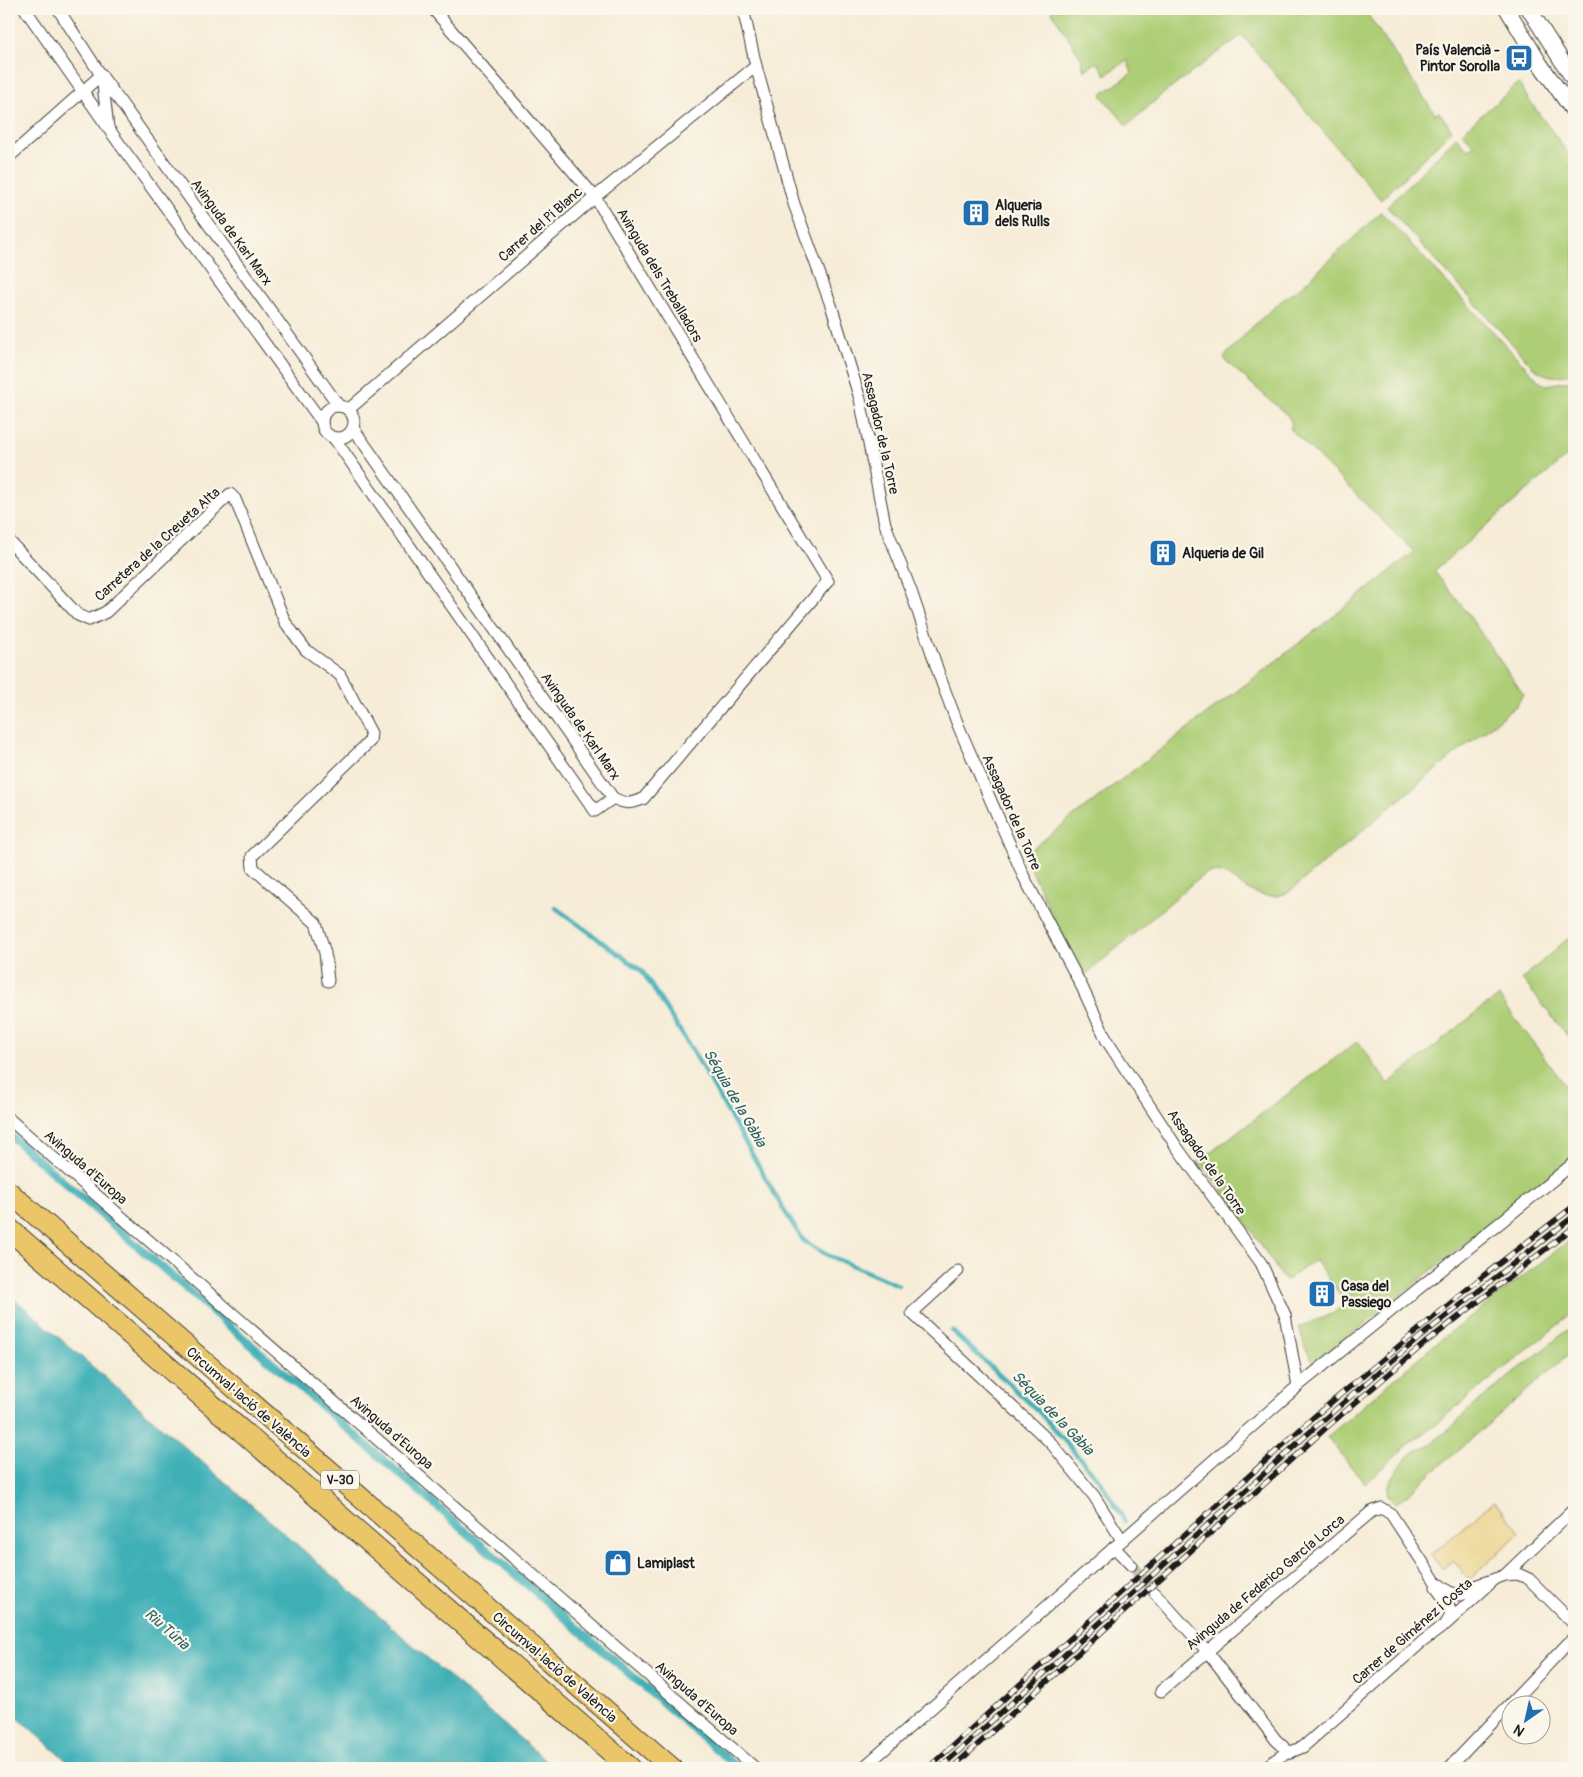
<svg xmlns="http://www.w3.org/2000/svg" width="1583" height="1777" viewBox="0 0 1583 1777" font-family="Pangolin,sans-serif">
<rect width="100%" height="100%" fill="#fbf7ec"/>
<filter id="ink" filterUnits="userSpaceOnUse"><feTurbulence type="fractalNoise" baseFrequency=".02" numOctaves="2"/><feDisplacementMap in="SourceGraphic" scale="10" xChannelSelector="R" yChannelSelector="G"/><feConvolveMatrix kernelMatrix="1 2 1 2 8 2 1 2 1" color-interpolation-filters="sRGB"/></filter>
<filter id="wash" filterUnits="userSpaceOnUse"><feTurbulence type="fractalNoise" baseFrequency=".0096" numOctaves="4" result="noise"/><feDisplacementMap in="SourceGraphic" scale="20" xChannelSelector="R" yChannelSelector="G"/><feGaussianBlur stdDeviation="1.12" result="paint"/><feColorMatrix in="noise" values="0 0 0 0 0 0 0 0 0 0 0 0 0 0 0 0 0 1.4 0 .05"/><feComposite in="paint" operator="in"/></filter>
<g filter="url(#wash)">
<rect width="100%" height="100%" fill="#f6ecd7"/>
<g fill="#adce76" stroke="#647549">
<polygon points="1050,9 1364,9 1435,114 1439,112 1452,130 1381,200 1242,35 1159,97 1127,126 1101,95 1132,73 1127,60 1106,75 1097,62 1084,71 1081,58"/>
<path d="M 1519,83 L 1528,99 L 1574,161 L 1574,373 C 1558,377 1550,379 1535,369 L 1387,207 L 1456,137 L 1468,150 L 1474,145 L 1462,132 Z"/>
<path d="M 1381,212 L 1540,382 L 1546,385 L 1574,380 L 1574,450 L 1434,571 L 1463,607 L 1523,694 L 1517,705 L 1417,785 L 1289,892 C 1250,910 1233,865 1208,873 C 1199,876 1180,894 1172,901 C 1143,926 1114,951 1085,975 L 1051,913 L 1024,855 C 1154,753 1286,656 1414,552 L 1290,429 C 1293,423 1291,420 1287,415 L 1227,362 L 1224,357 L 1254,325 L 1279,303 L 1303,285 Z"/>
<polygon points="1574,933 1574,1044 1522,979"/>
<polygon points="1499,997 1574,1097 1574,1156 1322,1358 1314,1363 1305,1348 1299,1327 1332,1314 1346,1303 1315,1260 1285,1281 1241,1215 1199,1161 1358,1041 1388,1084 1483,1007"/>
<polygon points="1574,1237 1574,1312 1449,1413 1436,1425 1407,1445 1365,1484 1327,1437 1435,1344"/>
<polygon points="1574,1325 1574,1350 1395,1505 1387,1493 1389,1486 1398,1468 1409,1455 1430,1444 1451,1428 1469,1409"/>
</g>
<polygon fill="#eeda9e" stroke="#857b5d" points="1494,1501 1520,1532 1469,1580 1453,1560 1442,1569 1431,1555"/>
<polygon fill="#3fb0b7" stroke="#2e666a" points="9,1294 554,1768 75,1768 9,1710"/>
<g fill="none" stroke-linecap="round" stroke-linejoin="round">
<g stroke="#3fb0b7" stroke-width="4.5">
<polyline points="556,908 642,971 694,1053 785,1212 803,1240 825,1254 898,1285"/>
<polyline points="9,1132 741,1768"/>
<polyline points="9,1137 735,1768"/>
<polyline points="952,1331 1038,1411 1100,1481 1125,1521"/>
</g>
</g>
</g>
<g filter="url(#ink)">
<g fill="none" stroke-linecap="round" stroke-linejoin="round">
<polyline stroke="#cac2b2" stroke-width="11" stroke-dasharray="11 5.5" stroke-linecap="butt" points="1131,1565 1155,1593"/>
<defs>
<g id="minor">
<polyline points="25,9 107,126"/>
<polyline points="58,9 101,75 339,406"/>
<path d="M 433,9 L 595,197 L 828,581 L 643,799 C 631,804 625,804 613,798"/>
<polyline points="743,9 756,66 794,204 831,305 860,399 885,524 911,591 942,683 958,725 1024,877 1082,987 1107,1041 1176,1146 1261,1263 1285,1315 1298,1386"/>
<polyline points="102,76 108,128 322,422"/>
<polyline points="9,157 101,75"/>
<circle cx="338" cy="422" r="16"/>
<polyline points="348,410 595,197 756,66"/>
<polyline points="334,438 595,811 613,798 353,428"/>
<polyline points="9,541 78,615 89,620 106,612 230,494 235,499 285,622 306,650 340,675 371,733 370,741 252,856 253,868 316,923 325,953 328,981"/>
<polyline points="9,1119 755,1768"/>
<polyline points="958,1271 912,1313 1051,1443 1094,1496 1122,1540"/>
<polyline points="1114,1547 1131,1565"/>
<polyline points="1505,1575 1518,1574 1529,1579 1574,1624"/>
<path d="M 1436,1587 C 1443,1600 1457,1608 1447,1622"/>
<polyline points="1155,1593 1207,1651 1276,1740 1290,1753"/>
<polyline points="1161,1691 1371,1512 1381,1508 1391,1514 1435,1581 1449,1592 1460,1595 1471,1590 1478,1585 1495,1579"/>
<polyline points="863,1768 1298,1386 1574,1163"/>
<polyline points="1264,1768 1281,1756 1303,1747 1422,1642 1446,1624 1495,1579 1505,1575 1574,1509"/>
<polyline points="1449,1768 1574,1637"/>
</g>
<g id="tertiary">
<polyline points="1507,9 1540,64 1574,112"/>
<polyline points="1529,9 1574,80"/>
</g>
<polyline id="trunk" points="9,1192 672,1768"/>
<polyline id="motorway" points="9,1229 630,1768"/>
</defs>
<use href="#minor" stroke="#3d3b38" stroke-width="13"/>
<use href="#tertiary" stroke="#3d3b38" stroke-width="17"/>
<use href="#trunk" stroke="#3d3b38" stroke-width="22"/>
<use href="#motorway" stroke="#3d3b38" stroke-width="23"/>
<use href="#minor" stroke="#fff" stroke-width="11"/>
<use href="#tertiary" stroke="#fff" stroke-width="15"/>
<use href="#trunk" stroke="#ebc669" stroke-width="20"/>
<use href="#motorway" stroke="#ebc669" stroke-width="21"/>
<defs>
<g id="rail">
<polyline points="928,1768 1316,1415 1483,1276 1574,1206"/>
<polyline points="940,1768 1322,1421 1420,1337 1574,1216"/>
<polyline points="952,1768 1327,1427 1425,1343 1574,1227"/>
</g>
</defs>
<use href="#rail" stroke="#1c1c1c" stroke-width="5.5"/>
<use href="#rail" stroke="#fbf7ec" stroke-width="4" stroke-dasharray="11" stroke-linecap="butt"/>
</g>
</g>
<defs>
<symbol id="bus-square" viewBox="-11 -11 22 22"><rect x="-9" y="-9" width="18" height="18" rx="4" fill="#1f6fb2" stroke="#fbf7ec"/><path d="M-5-6H5V4H4V6H2V4H-2V6H-4V4H-5ZM-3.5-4V0h7V-4ZM-3.5 1.2v1.5H-2V1.2ZM2 1.2v1.5H3.5V1.2Z" fill="#fff"/></symbol>
<symbol id="building-square" viewBox="-11 -11 22 22"><rect x="-9" y="-9" width="18" height="18" rx="4" fill="#1f6fb2" stroke="#fbf7ec"/><path d="M-4-6H4V6H1V3H-1V6H-4ZM-2.5-4.3h1.7v1.8h-1.7ZM.8-4.3h1.7v1.8H.8ZM-2.5-1h1.7V.8h-1.7ZM.8-1h1.7V.8H.8Z" fill="#fff"/></symbol>
<symbol id="shop-square" viewBox="-11 -11 22 22"><rect x="-9" y="-9" width="18" height="18" rx="4" fill="#1f6fb2" stroke="#fbf7ec"/><path d="M-5-2.5h2.3a2.7 3.5 0 0 1 5.4 0H5L5.5 6h-11ZM-1.5-2.5h3a1.5 2.3 0 0 0-3 0Z" fill="#fff"/></symbol>
</defs>
<g fill-rule="evenodd">
<use href="#bus-square" x="1503" y="42" width="32" height="32"/>
<use href="#building-square" x="960" y="197" width="32" height="32"/>
<use href="#building-square" x="1147" y="537" width="32" height="32"/>
<use href="#building-square" x="1306" y="1278" width="32" height="32"/>
<use href="#shop-square" x="602" y="1547" width="32" height="32"/>
</g>
<g text-anchor="middle" stroke-width="4.5" stroke-linejoin="round" paint-order="stroke">
<rect fill="#fbf7ec" stroke="#5f5e5a" stroke-width="1" x="321" y="1470.5" width="38" height="19" rx="4"/>
<g font-size="12" font-weight="bold" fill="#1c1c1c">
<text x="340" y="1484">V-30</text>
</g>
<g font-size="14" font-weight="bold" fill="#1c1c1c" stroke="#fbf7ec" text-anchor="start">
<text x="1500" y="55" text-anchor="end">País Valencià -<tspan x="1500" dy="16">Pintor Sorolla</tspan></text>
<text x="995" y="210">Alqueria<tspan x="995" dy="16">dels Rulls</tspan></text>
<text x="1182" y="558">Alqueria de Gil</text>
<text x="1341" y="1291">Casa del<tspan x="1341" dy="16">Passiego</tspan></text>
<text x="637" y="1568">Lamiplast</text>
</g>
<g font-size="14" fill="#1c1c1c" stroke="#fbf7ec">
<text transform="translate(540 224) rotate(-41)" y="5">Carrer del Pi Blanc</text>
<text transform="translate(232 232) rotate(54)" y="5">Avinguda de Karl Marx</text>
<text transform="translate(660 275) rotate(59)" y="5">Avinguda dels Treballadors</text>
<text transform="translate(881 433) rotate(77)" y="5">Assagador de la Torre</text>
<text transform="translate(157 544) rotate(-42)" y="5">Carretera de la Creueta Alta</text>
<text transform="translate(581 726) rotate(55)" y="5">Avinguda de Karl Marx</text>
<text transform="translate(1012 812) rotate(66)" y="5">Assagador de la Torre</text>
<text transform="translate(1207 1162) rotate(55)" y="5">Assagador de la Torre</text>
<text transform="translate(86 1167) rotate(41)" y="5">Avinguda d'Europa</text>
<text transform="translate(249 1402) rotate(41)" y="5">Circumval·lació de València</text>
<text transform="translate(392 1432) rotate(41)" y="5">Avinguda d'Europa</text>
<text transform="translate(1265 1582) rotate(-40)" y="5">Avinguda de Federico García Lorca</text>
<text transform="translate(1412 1631) rotate(-41)" y="5">Carrer de Giménez i Costa</text>
<text transform="translate(555 1667) rotate(41)" y="5">Circumval·lació de València</text>
<text transform="translate(697 1698) rotate(41)" y="5">Avinguda d'Europa</text>
</g>
<g font-size="15" font-style="italic" fill="#2c5f62" stroke="#fbf7ec">
<text transform="translate(735 1098) rotate(60)" y="5">Séquia de la Gàbia</text>
<text transform="translate(1053 1413) rotate(46)" y="5">Séquia de la Gàbia</text>
<text transform="translate(167 1629) rotate(41)" y="5">Riu Túria</text>
</g>
</g>
<rect width="1583" height="1777" fill="none" stroke="#fbf7ec" stroke-width="30"/>
<g transform="translate(1526 1720) rotate(214)"><circle r="24" fill="#fbf7ec" stroke="#a29f99"/>
<path d="M0-4L9 19L0 12L-9 19Z" fill="#1f6fb2"/>
<text y="-8" font-size="14" font-weight="bold" text-anchor="middle" fill="#1c1c1c">N</text>
</g>
</svg>
